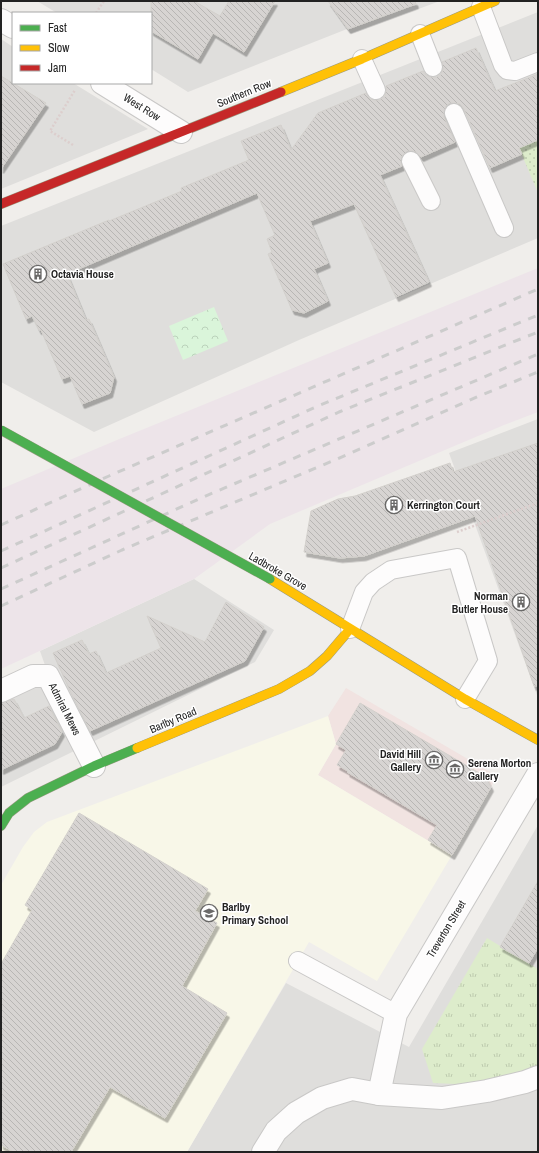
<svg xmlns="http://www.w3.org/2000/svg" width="539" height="1153" viewBox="0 0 539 1153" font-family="'Archivo Narrow',sans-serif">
<defs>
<pattern id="grass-tufts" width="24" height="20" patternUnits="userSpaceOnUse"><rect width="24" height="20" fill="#ddeccb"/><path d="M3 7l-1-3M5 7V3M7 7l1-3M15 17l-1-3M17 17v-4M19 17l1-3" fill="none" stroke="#bdcaae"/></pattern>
<pattern id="park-crowns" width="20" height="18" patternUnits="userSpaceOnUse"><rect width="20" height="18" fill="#daf5da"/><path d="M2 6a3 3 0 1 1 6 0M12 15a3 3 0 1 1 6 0" fill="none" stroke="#bbd2bb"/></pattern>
<pattern id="garden-dots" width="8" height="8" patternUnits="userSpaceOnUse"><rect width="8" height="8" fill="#ddeccb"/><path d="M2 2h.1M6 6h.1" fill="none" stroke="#bdcaae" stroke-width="1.8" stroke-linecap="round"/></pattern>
<pattern id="building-back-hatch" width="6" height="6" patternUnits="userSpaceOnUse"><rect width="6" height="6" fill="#d7d4d2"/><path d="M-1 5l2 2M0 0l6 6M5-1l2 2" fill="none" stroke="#b8b6b4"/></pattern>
<filter id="shadow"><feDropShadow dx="2.5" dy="4.5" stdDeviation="0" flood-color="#0004"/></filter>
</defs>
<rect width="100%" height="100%" fill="#f0eeeb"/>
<g fill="#dfdedc">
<polygon points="37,1 440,1 351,34 347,29 188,92 151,69 151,13 57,13"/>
<polygon points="538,12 538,238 299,340 94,432 1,382 1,226"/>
<polygon points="1,39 13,47 13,83 73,83 148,129 1,189"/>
<polygon points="538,419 538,698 449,453"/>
<polygon points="194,579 274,630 255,662 1,787 1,693 47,671 40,651"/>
<polygon points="538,825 538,1152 187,1152 286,983 409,1047"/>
</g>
<polygon fill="#f1e3e1" points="346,688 497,776 452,855 318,775 336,744 328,716"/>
<polygon fill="#f8f7e8" points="328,716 336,744 318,775 452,855 377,981 309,942 187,1152 1,1152 1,885 23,847 34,832 47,822"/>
<polygon fill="#ede4e9" points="538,268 538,412 504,425 270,524 194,579 1,669 1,489 117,440"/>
<polygon fill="url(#grass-tufts)" points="487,938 538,969 538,1067 481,1082 456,1084 433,1083 422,1049"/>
<polygon fill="url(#park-crowns)" points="214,307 228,341 183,360 169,326"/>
<polygon fill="url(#garden-dots)" points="538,140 538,193 519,148"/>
<g fill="url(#building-back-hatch)" stroke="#d3d0cc" filter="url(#shadow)">
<polygon points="151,1 194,1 220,16 229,1 275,1 244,52 213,33 198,59 151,31"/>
<polygon points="328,1 415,1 416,4 348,29"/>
<polygon points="476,48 495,91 538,74 538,140 519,148 522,154 490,168 464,109 460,104 455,103 450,103 446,106 444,112 444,117 455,142 421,157 416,152 412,151 407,151 402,156 401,161 402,166 380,175 429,282 396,297 354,204 310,221 328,263 314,269 328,301 304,313 292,310 268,254 272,252 267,239 275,235 257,193 67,274 86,320 89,319 114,377 110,393 82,404 70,376 62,379 41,330 39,330 32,316 26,319 3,264 109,220 109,221 182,191 181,188 249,160 241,141 281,125 291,150 318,113 366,93 370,99 375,100 380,100 385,96 386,91 386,86 423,71 426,75 431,77 437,77 441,74 443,69 442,62"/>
<polygon points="1,76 46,103 1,169"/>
<polygon points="538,443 538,686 534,686 475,516 364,556 340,558 304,552 311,511 338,499 355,496 450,463 453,472"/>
<polygon points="226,602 264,627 245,661 90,731 72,695 53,653 82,640 89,654 96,651 106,673 161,648 147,616 205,642"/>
<polygon points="14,699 24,718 49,706 62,732 55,744 1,770 1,703"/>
<polygon points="360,703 486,777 491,787 452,855 428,840 437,825 347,772 348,771 337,765 346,750 336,744"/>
<polygon points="79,813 208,889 195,911 217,923 182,986 227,1013 165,1118 110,1087 71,1152 14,1152 1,1145 1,964 32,910 25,905"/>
<polygon points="538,881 538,948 529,963 500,947"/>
</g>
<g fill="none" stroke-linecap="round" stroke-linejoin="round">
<defs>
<g id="lane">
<polyline points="481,7 503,65 507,70 515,71 538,62"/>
<polyline points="420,34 433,67"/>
<polyline points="362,59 376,90"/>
<polyline points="454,113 504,228"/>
<polyline points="411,161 431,201"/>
<polyline points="350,629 364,592 373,582 391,570 457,558 488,661 465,699"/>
<polyline points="298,961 396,1014"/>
</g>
<g id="street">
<polyline points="1,20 13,27"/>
<polyline points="102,83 181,132"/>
<polyline points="1,691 33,676 48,676 94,766"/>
<polyline points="379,1094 396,1014 538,774"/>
<polyline points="263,1152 276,1131 296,1113 322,1098 352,1089 379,1094 442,1098 487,1091 525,1082 538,1077"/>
</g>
<polyline id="fast" points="1,826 9,813 28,798 94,766 137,748"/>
<g id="slow">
<polyline points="281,92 362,59 495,1"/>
<polyline points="270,579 465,699 538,740"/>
<polyline points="137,748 279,689 310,671 327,656 350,629"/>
</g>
<polyline id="jam" points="1,204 281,92"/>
</defs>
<use href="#lane" stroke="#c9c8c7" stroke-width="20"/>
<use href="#street" stroke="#c9c8c7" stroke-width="24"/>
<use href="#fast" stroke="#999a82" stroke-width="10"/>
<use href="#slow" stroke="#999a82" stroke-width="10"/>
<use href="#jam" stroke="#999a82" stroke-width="10"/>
<g stroke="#dccecd" stroke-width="2.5" stroke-dasharray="2 2" stroke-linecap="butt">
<polyline points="96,13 104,1"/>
<polyline points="73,145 50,131 75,90"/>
<polyline points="457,532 538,503"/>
</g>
<use href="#lane" stroke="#fdfcfc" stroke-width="18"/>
<use href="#street" stroke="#fdfcfc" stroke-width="22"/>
<use href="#fast" stroke="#4caf50" stroke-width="9"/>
<use href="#slow" stroke="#ffc107" stroke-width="9"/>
<use href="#jam" stroke="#c62828" stroke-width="9"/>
<g stroke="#ccc" stroke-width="3" stroke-dasharray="8 8" stroke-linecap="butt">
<polyline points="1,525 109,476 538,289"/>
<polyline points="1,551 318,406 538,315"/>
<polyline points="1,568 339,412 538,332"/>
<polyline points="1,589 201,498 538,354"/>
<polyline points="1,606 122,550 337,459 479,396 538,372"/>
</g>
<defs>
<polyline id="fast-bridge" points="1,430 270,579"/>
</defs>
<use href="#fast-bridge" stroke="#999a82" stroke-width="10" stroke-linecap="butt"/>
<use href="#fast-bridge" stroke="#4caf50" stroke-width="9"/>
</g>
<defs>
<symbol id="building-ring" viewBox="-11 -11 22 22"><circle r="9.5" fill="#fff" stroke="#6a6968" stroke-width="1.5"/><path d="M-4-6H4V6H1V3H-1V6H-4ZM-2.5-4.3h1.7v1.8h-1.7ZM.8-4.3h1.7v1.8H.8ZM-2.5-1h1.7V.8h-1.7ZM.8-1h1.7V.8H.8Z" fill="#6a6968"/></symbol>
<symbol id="museum-ring" viewBox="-11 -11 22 22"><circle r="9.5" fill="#fff" stroke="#6a6968" stroke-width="1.5"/><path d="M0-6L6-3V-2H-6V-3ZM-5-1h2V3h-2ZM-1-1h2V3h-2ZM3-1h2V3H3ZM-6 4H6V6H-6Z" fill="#6a6968"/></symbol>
<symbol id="school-ring" viewBox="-11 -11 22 22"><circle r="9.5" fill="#fff" stroke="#6a6968" stroke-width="1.5"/><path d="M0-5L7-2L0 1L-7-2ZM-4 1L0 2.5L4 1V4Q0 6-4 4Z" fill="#6a6968"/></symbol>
</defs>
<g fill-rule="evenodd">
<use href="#building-ring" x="28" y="264" width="20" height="20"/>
<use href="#building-ring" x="384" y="495" width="20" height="20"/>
<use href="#building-ring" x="511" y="592" width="20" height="20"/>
<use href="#museum-ring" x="424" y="750" width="20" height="20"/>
<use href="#museum-ring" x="445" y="759" width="20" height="20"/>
<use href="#school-ring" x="199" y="903" width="20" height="20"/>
</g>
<g text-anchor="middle" stroke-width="3" stroke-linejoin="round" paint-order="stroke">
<g font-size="11" fill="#222" stroke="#fff">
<text transform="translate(244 93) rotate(-22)" y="4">Southern Row</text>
<text transform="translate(142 107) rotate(32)" y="4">West Row</text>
<text transform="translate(278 571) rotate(30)" y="4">Ladbroke Grove</text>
<text transform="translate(65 709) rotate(63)" y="4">Admiral Mews</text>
<text transform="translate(173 720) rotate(-23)" y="4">Barlby Road</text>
<text transform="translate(446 929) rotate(-59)" y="4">Treverton Street</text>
</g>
<g font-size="11" font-weight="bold" fill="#222" stroke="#fff" text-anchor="start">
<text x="51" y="278">Octavia House</text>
<text x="407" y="509">Kerrington Court</text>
<text x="508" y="600" text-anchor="end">Norman<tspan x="508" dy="13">Butler House</tspan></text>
<text x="421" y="758" text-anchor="end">David Hill<tspan x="421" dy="13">Gallery</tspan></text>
<text x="468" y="767">Serena Morton<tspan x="468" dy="13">Gallery</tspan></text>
<text x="222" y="911">Barlby<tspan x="222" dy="13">Primary School</tspan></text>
</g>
</g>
<rect width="539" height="1153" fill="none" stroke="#222222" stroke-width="4"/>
<rect x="12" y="12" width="140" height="72" fill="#ffffff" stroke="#a7a7a7"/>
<rect x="20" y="25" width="20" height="6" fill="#4caf50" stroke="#a7a7a7"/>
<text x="48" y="32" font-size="12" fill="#222222">Fast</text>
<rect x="20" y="45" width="20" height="6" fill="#ffc107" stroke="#a7a7a7"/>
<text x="48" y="52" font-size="12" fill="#222222">Slow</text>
<rect x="20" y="65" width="20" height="6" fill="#c62828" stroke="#a7a7a7"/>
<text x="48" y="72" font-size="12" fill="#222222">Jam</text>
</svg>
